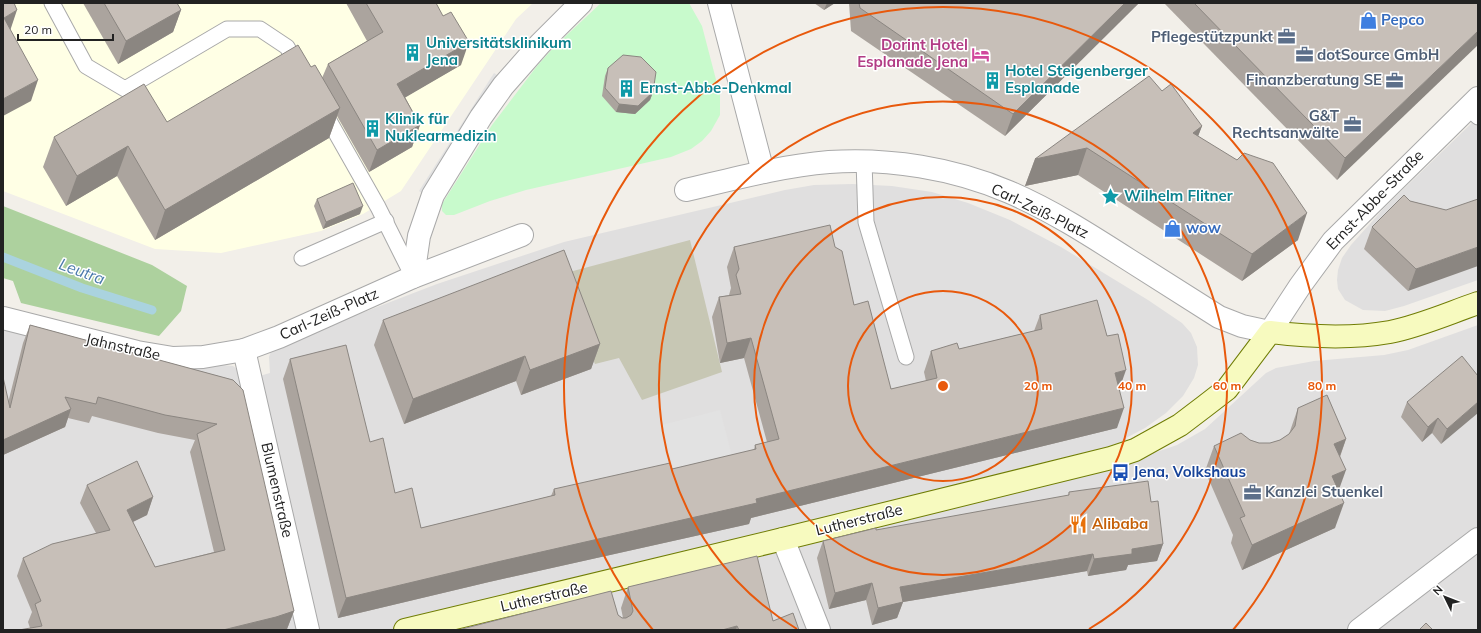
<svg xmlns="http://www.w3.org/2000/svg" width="1481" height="633" viewBox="0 0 1481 633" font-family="Mulish,sans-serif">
<rect width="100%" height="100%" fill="#f2efe9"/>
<g fill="#e0dfdf">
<polygon points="1478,117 1478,280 1404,306 1385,311 1363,310 1345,300 1338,289 1337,280 1338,270 1342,258 1351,245 1385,207"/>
<polygon points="852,184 892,186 932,192 968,203 1010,220 1061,247 1148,300 1182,323 1191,333 1197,347 1198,365 1194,378 1183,396 1166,413 1145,428 1126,438 1133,460 1177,445 1205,429 1266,373 1276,368 1314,361 1384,355 1408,350 1478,325 1478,630 3,630 3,329 184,371 221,365 233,366 237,369 242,381 270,373 269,357 271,351 276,346 437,284 564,242 785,190 814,185"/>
</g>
<polygon fill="#ffffe5" points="3,3 533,3 516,19 401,191 363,214 321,231 221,253 155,249 3,191"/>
<polygon fill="#c7c7b4" points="690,240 722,372 642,400 619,358 595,364 558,275"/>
<polygon fill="#add19e" points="3,206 152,265 187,286 181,311 159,336 21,303 13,281 3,278"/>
<polygon fill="#c8facc" points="601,3 689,3 702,26 720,95 720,115 711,131 702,141 691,149 671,157 526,190 490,201 454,215 446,215 442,211 442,204 492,125 537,66 554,47"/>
<g fill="#e2e2e2">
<polygon points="494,73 503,79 427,197 419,191"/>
<polygon points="720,410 733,460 675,475 662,425"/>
</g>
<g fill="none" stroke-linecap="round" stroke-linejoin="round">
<polyline stroke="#aad3df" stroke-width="9" points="3,257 82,288 152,310"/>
<defs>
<g id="lane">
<polyline points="52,3 86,66 125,89 227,29 260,29 287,47 299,68"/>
<polyline points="1468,108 1478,117"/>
<polyline points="323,110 378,207 413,277"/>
<polyline points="864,161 866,222 906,357"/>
<polyline points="302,258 386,221"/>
</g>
<g id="street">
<polyline points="719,3 763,172"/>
<path d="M 686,190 C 733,179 781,166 829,162 C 889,158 953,168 1009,192 C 1051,210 1090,235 1129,260 C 1159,279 1189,298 1219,317 L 1242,326 L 1270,332 L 1300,286 L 1333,241 L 1478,98"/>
<polyline points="413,277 419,236 433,195 481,117 503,86 540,44 581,3"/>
<polyline points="3,318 137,352 173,358 203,357 244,350 279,337 413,277 522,235"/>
<polyline points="244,350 308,630"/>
<polyline points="783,539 819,630"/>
<polyline points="1359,630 1478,539"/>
</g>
<path id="secondary" d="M 405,630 L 783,539 L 1111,458 L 1135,450 L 1180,425 L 1205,406 L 1227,389 L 1270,332 C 1310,337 1351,339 1390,332 C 1420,326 1449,313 1478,303"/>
</defs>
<use href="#lane" stroke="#a9a9a9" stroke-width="17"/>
<use href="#street" stroke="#a9a9a9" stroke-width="24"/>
<use href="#secondary" stroke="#707d05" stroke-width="24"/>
<use href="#lane" stroke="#fff" stroke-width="15"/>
<use href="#street" stroke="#fff" stroke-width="22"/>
<use href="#secondary" stroke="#f7fabf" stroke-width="22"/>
</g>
<g fill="#aba49e">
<polygon points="83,3 177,3 181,10 173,32 118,64"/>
<polygon points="346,3 436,3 461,65 405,97 420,125 412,147 369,172 337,116 329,138 155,240 117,176 66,206 43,167 54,137 167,122 311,67 322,78 328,64 367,41"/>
<polygon points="814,3 835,3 824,10"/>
<polygon points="849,3 1139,3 1005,136 851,31"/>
<polygon points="1164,3 1478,3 1337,180"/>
<polygon points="608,68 653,92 650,100 635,114 616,112 602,96 605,76"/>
<polygon points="1162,91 1202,126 1198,136 1298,240 1242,281 1078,175 1025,186 1035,159"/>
<polygon points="317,199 360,214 323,229 314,206"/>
<polygon points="1410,201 1446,210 1408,291 1364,249 1372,227"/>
<polygon points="734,247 835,247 854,305 891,389 926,381 924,372 931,351 959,349 1034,331 1040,315 1119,389 1117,428 751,518 749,524 489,582 338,618 283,379 290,359 370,442 395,493 421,528 551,496 554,489 672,469 754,450 755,445 767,442 744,358 720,363 712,317 719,297 729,295 731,288 727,267"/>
<polygon points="383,320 600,344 591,369 521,395 516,381 404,424 374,345"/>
<polygon points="30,325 233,380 294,611 287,629 30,628 28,622 32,612 17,576 23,558 96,533 80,503 87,485 153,497 147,515 133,522 155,567 214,552 190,452 195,440 158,433 92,416 89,423 68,418 65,427 3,455 3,377 8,403 23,343"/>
<polygon points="1478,376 1441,444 1432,433 1422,442 1401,417 1407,402"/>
<polygon points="1298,408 1346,439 1340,457 1338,490 1335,528 1242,570 1231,543 1233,535 1205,471 1214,446 1250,440 1259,443 1270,443 1280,440 1289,434"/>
<polygon points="1069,492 1163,544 1157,561 1128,565 1126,570 1088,576 1087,571 903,602 897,618 872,625 866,600 829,609 817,558 823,541 876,530 1068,496"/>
<polygon points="628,587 773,621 799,630 458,630 618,615 623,618 621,608"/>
</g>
<g fill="#8b8681">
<polygon points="827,3 835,3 824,10"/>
<polygon points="1125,3 1139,3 1005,136 1013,114"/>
<polygon points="17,10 10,31 4,18"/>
<polygon points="181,10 173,32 118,64 126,41"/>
<polygon points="1478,31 1478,45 1337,180 1345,158"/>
<polygon points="469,42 461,65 389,107 397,84"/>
<polygon points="38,80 31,101 3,116 3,99"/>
<polygon points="653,92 650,100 635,114 616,112 619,104"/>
<polygon points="340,108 329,138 155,240 165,210"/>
<polygon points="420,125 412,147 369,172 377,150"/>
<polygon points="1202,126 1192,152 1193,133"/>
<polygon points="128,146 117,176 66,206 77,176"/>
<polygon points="1087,148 1078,175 1025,186 1035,159"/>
<polygon points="363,206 360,214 323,229 326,222"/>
<polygon points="1307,213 1298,240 1242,281 1252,254"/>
<polygon points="1478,247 1478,266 1408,291 1416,269"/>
<polygon points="751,338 744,358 720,363 727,343"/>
<polygon points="600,344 591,369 521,395 530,370"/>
<polygon points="525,356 516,381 404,424 413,399"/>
<polygon points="1126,370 1119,390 1115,373"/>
<polygon points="1478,402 1478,413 1441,444 1447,429"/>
<polygon points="1124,408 1117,428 751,518 749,524 489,582 338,618 346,598 756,499"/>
<polygon points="71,409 65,427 3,455 3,440"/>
<polygon points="1438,418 1432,433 1422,442 1428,427"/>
<polygon points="1346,439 1337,464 1334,444"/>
<polygon points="1346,470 1337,495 1332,476"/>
<polygon points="153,497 147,515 120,528 127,510"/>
<polygon points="1344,503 1335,528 1242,570 1252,545"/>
<polygon points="1163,544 1157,561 1128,565 1126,570 1088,576 1094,559 1132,549"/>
<polygon points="1093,554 1087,571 903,602 897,618 872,625 878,608 900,587"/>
<polygon points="872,583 866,600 829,609 835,593"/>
<polygon points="294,611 287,629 285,630 223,630"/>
<polygon points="737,626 736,630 722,630"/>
</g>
<g fill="#c7bfb8" stroke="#8b8681">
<polygon points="3,3 14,3 17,10 4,18 38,80 3,99"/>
<polygon points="104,3 177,3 181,10 126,41"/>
<polygon points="366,3 436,3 443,16 451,12 469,42 397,84 420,125 377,150 328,64 383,32"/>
<polygon points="859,3 1125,3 1013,114 860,8"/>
<polygon points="1194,3 1478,3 1478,31 1345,158"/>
<polygon points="298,45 311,67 315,65 340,108 165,210 128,146 77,176 54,137 144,84 167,122"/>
<polygon points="623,55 641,57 656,72 653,92 638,106 619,104 605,88 608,68"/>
<polygon points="1149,76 1162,91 1171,84 1202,126 1193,133 1237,160 1244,153 1273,163 1307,213 1252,254 1087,148 1035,159"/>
<polygon points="353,183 363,206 326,222 317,199"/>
<polygon points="1404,195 1410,201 1446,210 1478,199 1478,247 1416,269 1372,227"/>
<polygon points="830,225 835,247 842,251 854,305 868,301 891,389 937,378 931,351 957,343 959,349 1042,329 1040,315 1097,300 1107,336 1118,334 1126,370 1115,373 1124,408 756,499 757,503 497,562 346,598 290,359 346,345 370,442 383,438 395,493 412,488 421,528 555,495 554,489 670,463 672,469 756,449 755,445 779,439 751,338 727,343 719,297 741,294 736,275 739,269 734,247"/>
<polygon points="564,250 600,344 530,370 525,356 413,399 383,320"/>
<polygon points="30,325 233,380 243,390 294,611 276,617 223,630 19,630 42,626 35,604 41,601 23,558 52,544 110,530 87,485 137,461 153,497 127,510 155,567 225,550 197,434 217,424 165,415 98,397 96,404 65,397 71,409 3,440 3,377 10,408"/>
<polygon points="1462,356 1478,376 1478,402 1447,429 1438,418 1428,427 1407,402"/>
<polygon points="1327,395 1346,439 1334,444 1346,470 1332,476 1344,503 1252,545 1240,518 1245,516 1214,446 1241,433 1250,440 1259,443 1270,443 1280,440 1289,434 1295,426 1298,408"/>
<polygon points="1148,481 1151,502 1158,501 1163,544 1132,549 1132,554 1094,559 1093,554 900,587 903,602 878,608 872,583 835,593 823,541 876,528 876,530 1069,495 1069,492"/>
<polygon points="757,556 773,621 793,613 799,630 739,630 737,626 722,630 458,630 611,591 618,615 622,618 626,618 631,615 633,611 628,587"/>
<polygon points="1426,623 1433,630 1419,630"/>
</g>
<g fill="none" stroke="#e8590c" stroke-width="2">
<circle cx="943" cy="386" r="95"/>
<circle cx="943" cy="386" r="189"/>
<path d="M797 629A284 284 0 1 1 1089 629"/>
<path d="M653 630A379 379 0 1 1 1233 630"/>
</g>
<defs>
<symbol id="shop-bare" viewBox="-9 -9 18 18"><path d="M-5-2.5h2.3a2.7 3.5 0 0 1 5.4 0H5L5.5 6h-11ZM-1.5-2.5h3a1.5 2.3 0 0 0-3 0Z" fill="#3f7fe0" stroke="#fff" stroke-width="2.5" paint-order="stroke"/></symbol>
<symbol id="office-bare" viewBox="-9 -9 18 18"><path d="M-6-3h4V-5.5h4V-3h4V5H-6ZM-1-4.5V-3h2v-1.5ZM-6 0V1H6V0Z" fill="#5c6f8a" stroke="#fff" stroke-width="2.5" paint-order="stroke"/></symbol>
<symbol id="building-bare" viewBox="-9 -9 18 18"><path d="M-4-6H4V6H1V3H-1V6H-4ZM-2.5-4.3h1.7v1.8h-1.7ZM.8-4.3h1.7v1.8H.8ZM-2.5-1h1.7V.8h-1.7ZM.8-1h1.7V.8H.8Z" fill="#0f9aa8" stroke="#fff" stroke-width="2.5" paint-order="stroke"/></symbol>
<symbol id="hotel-bare" viewBox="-9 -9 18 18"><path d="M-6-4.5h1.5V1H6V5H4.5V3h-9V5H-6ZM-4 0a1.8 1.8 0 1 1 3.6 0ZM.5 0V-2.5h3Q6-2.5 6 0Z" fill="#d1479c" stroke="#fff" stroke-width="2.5" paint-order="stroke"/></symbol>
<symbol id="sight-bare" viewBox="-9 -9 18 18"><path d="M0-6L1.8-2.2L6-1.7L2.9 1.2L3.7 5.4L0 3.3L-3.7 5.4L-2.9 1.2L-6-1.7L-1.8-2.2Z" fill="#0f9aa8" stroke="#fff" stroke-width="2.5" paint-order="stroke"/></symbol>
<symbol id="bus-bare" viewBox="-9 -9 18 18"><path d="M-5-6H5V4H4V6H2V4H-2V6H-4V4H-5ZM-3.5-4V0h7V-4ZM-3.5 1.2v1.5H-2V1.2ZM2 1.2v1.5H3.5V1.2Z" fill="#1a4fb4" stroke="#fff" stroke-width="2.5" paint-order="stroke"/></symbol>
<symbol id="restaurant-bare" viewBox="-9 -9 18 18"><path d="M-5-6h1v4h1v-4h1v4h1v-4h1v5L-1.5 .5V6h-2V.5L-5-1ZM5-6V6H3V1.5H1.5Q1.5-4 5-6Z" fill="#e8710a" stroke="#fff" stroke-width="2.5" paint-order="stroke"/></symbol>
</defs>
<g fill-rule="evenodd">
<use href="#shop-bare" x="1356" y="8" width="25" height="25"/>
<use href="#office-bare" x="1274" y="24" width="25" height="25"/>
<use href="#building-bare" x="400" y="40" width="25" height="25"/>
<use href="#hotel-bare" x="968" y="42" width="25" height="25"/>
<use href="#office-bare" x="1292" y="42" width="25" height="25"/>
<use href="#building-bare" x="980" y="68" width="25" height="25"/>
<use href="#office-bare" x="1382" y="68" width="25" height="25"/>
<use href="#building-bare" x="614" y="76" width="25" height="25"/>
<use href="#office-bare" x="1340" y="112" width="25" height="25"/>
<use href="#building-bare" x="360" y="116" width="25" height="25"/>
<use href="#sight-bare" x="1098" y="184" width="25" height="25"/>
<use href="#shop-bare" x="1160" y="216" width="25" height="25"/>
<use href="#bus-bare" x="1108" y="460" width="25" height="25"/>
<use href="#office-bare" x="1240" y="480" width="25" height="25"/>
<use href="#restaurant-bare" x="1066" y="512" width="25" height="25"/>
</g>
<g text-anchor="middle" stroke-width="3" stroke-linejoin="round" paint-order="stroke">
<g font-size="15" font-weight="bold" fill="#366cbe" stroke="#fff" text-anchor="start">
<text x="1381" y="25">Pepco</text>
<text x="1186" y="233">wow</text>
</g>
<g font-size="15" font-weight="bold" fill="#4e5e75" stroke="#fff" text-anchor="end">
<text x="1273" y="42">Pflegestützpunkt</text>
<text x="1317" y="60" text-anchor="start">dotSource GmbH</text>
<text x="1382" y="85">Finanzberatung SE</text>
<text x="1339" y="121">G&amp;T<tspan x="1339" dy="17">Rechtsanwälte</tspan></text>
<text x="1265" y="497" text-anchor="start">Kanzlei Stuenkel</text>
</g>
<g font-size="15" font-weight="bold" fill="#0d838f" stroke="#fff" text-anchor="start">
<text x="426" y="48">Universitätsklinikum<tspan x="426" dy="17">Jena</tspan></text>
<text x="1005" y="76">Hotel Steigenberger<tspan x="1005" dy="17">Esplanade</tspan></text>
<text x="640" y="93">Ernst-Abbe-Denkmal</text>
<text x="385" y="124">Klinik für<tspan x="385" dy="17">Nuklearmedizin</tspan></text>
<text x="1124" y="201">Wilhelm Flitner</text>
</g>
<g font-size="15" font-weight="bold" fill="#b23c85" stroke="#fff" text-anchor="end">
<text x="968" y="50">Dorint Hotel<tspan x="968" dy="17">Esplanade Jena</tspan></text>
</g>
<g font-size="15" fill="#222" stroke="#fff">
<text transform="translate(1375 200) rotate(-46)" y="5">Ernst-Abbe-Straße</text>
<text transform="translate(1040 211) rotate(26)" y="5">Carl-Zeiß-Platz</text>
<text transform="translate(329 314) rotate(-24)" y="5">Carl-Zeiß-Platz</text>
<text transform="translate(123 347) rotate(13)" y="5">Jahnstraße</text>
<text transform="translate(277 490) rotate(77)" y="5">Blumenstraße</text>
<text transform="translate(859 520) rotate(-14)" y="5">Lutherstraße</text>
<text transform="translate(544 597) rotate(-13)" y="5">Lutherstraße</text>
</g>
<g font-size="15" font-weight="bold" fill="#164399" stroke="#fff" text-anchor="start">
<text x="1133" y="477">Jena, Volkshaus</text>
</g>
<g font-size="15" font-weight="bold" fill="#c56008" stroke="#fff" text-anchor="start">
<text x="1092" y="529">Alibaba</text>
</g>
<g font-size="16" font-style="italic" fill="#4a7aab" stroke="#fff">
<text transform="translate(82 271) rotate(20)" y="6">Leutra</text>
</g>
</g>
<circle cx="943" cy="386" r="6" fill="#e8590c" stroke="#fff" stroke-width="2"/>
<g font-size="12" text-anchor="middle" font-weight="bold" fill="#e8590c" stroke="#fff" stroke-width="3" stroke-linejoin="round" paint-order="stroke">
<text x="1038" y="390">20 m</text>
<text x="1132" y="390">40 m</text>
<text x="1227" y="390">60 m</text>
<text x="1322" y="390">80 m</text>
</g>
<rect width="1481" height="633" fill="none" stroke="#222222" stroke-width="8"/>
<g transform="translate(1445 597) rotate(313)" stroke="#ffffff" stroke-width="3" paint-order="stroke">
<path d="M0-3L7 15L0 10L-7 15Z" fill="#222222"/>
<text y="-6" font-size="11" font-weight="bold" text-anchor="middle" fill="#222222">N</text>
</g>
<path d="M18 34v6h95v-6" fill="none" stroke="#222222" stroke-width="2"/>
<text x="24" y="34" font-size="12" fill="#222222" stroke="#ffffff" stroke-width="3" paint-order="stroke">20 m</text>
</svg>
